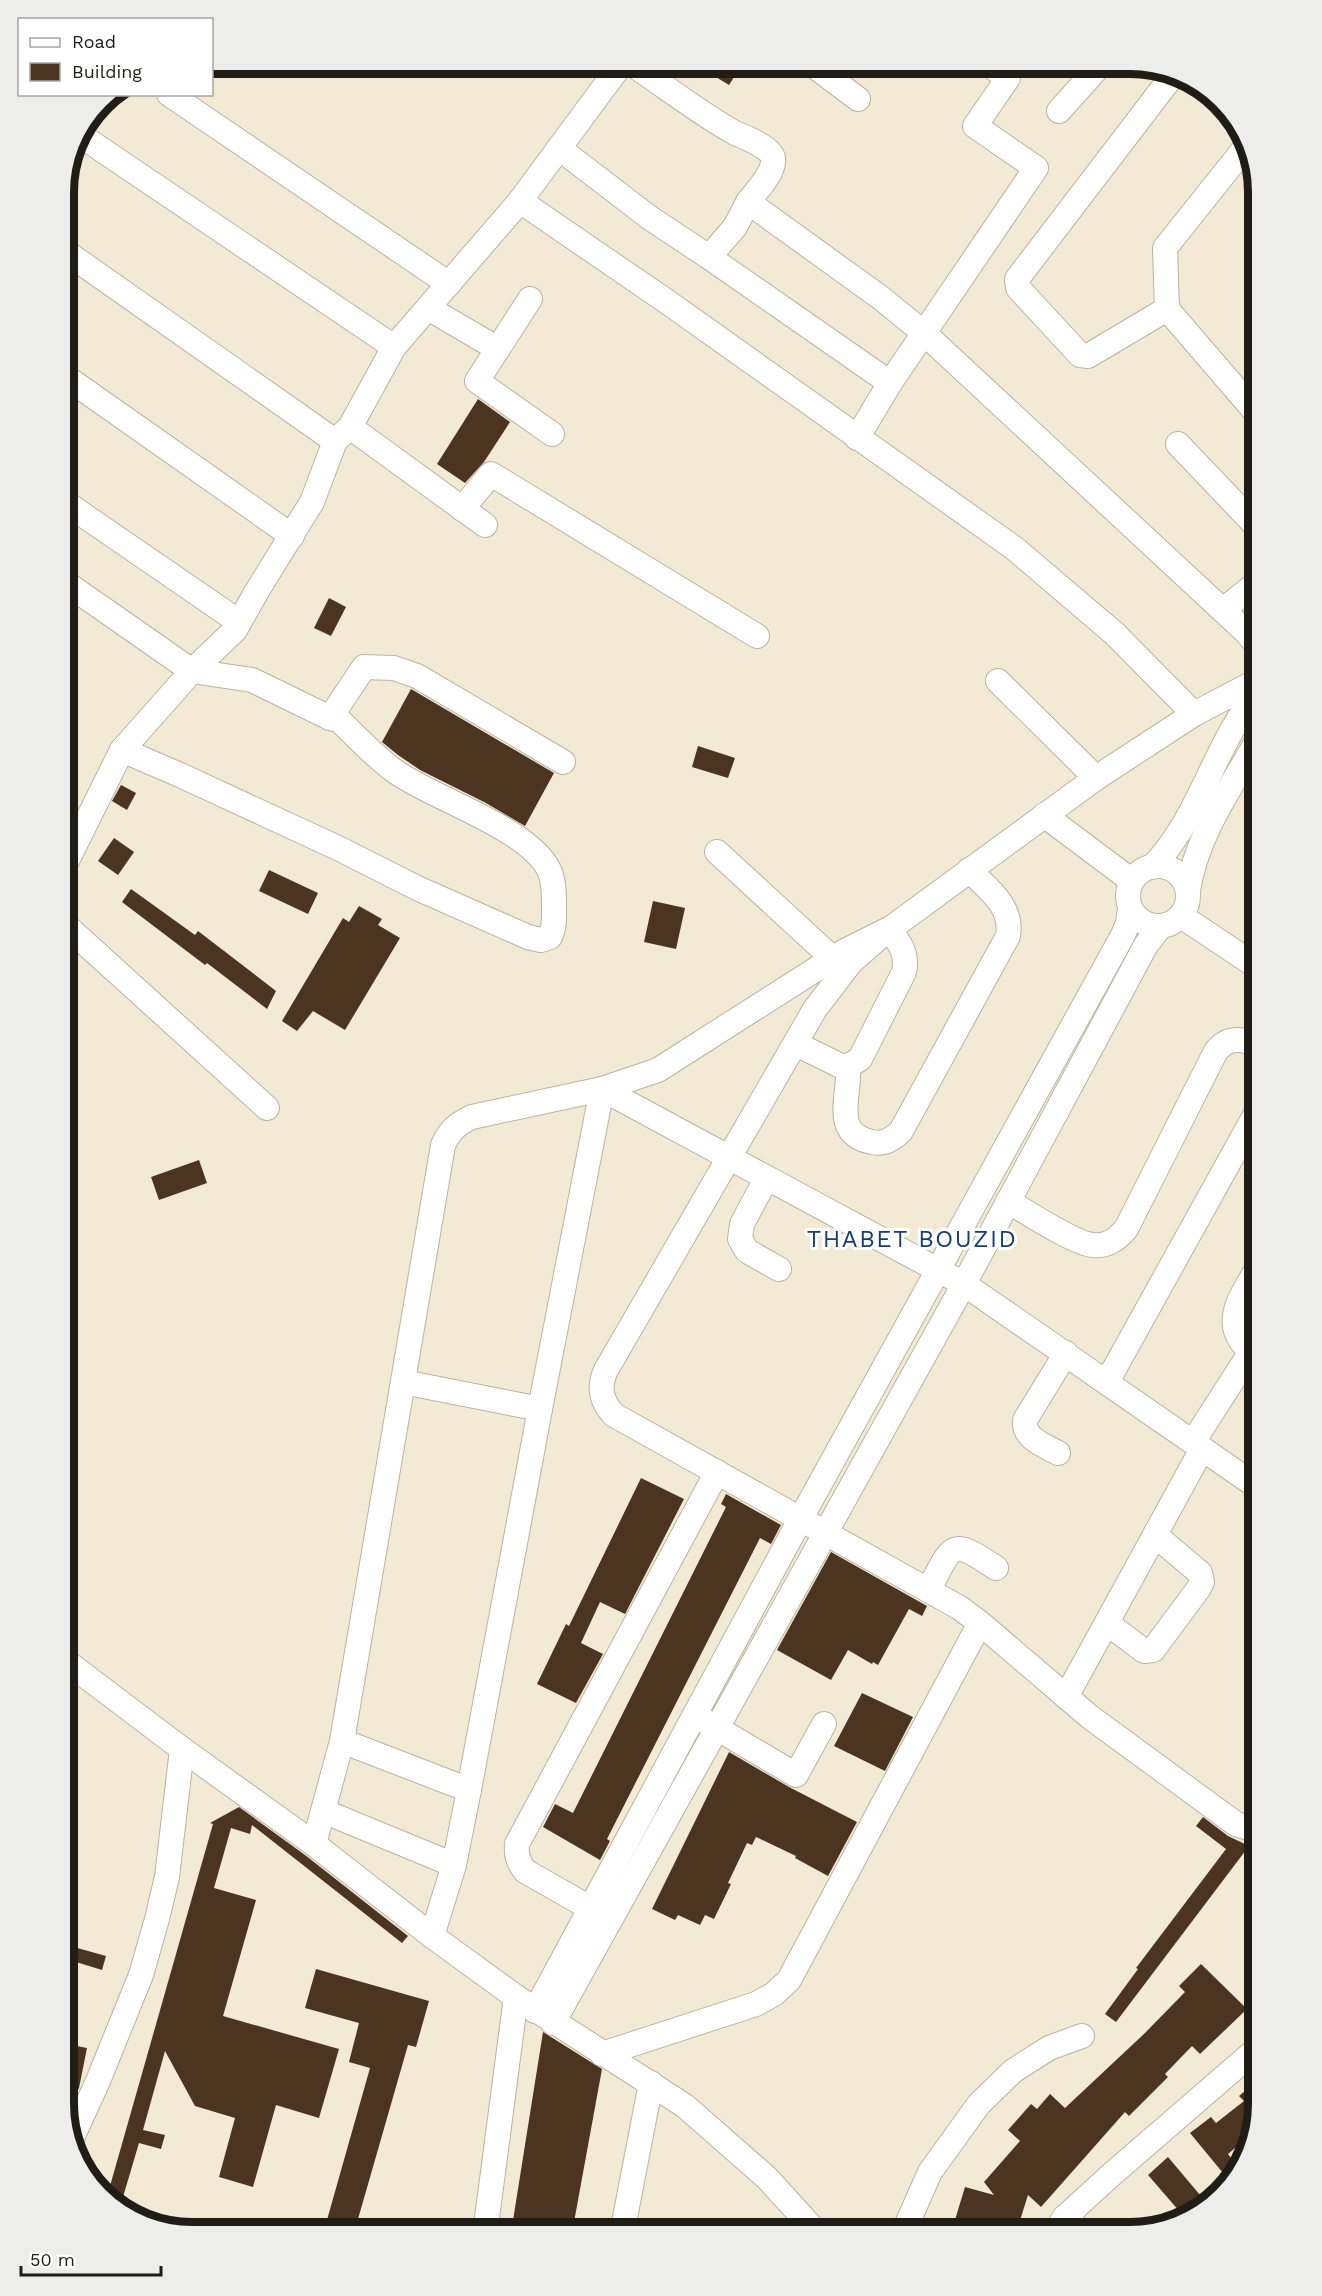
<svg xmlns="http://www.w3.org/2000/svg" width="1322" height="2296" viewBox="0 0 1322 2296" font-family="'Work Sans',sans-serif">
<rect width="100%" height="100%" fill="#f2ead5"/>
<g fill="#4b3521">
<polygon points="693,63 743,63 729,85"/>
<polygon points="478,399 510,422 484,462 465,483 437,464"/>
<polygon points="329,598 346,607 331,636 314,628"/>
<polygon points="411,689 554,773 525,826 486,803 420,770 398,755 382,742"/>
<polygon points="698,746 735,758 728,778 692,767"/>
<polygon points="121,785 136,793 127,810 112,801"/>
<polygon points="114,838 134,852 118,875 98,861"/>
<polygon points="269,870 318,893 308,914 259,891"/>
<polygon points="131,889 195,935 198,931 276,991 267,1009 207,963 205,965 122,902"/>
<polygon points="653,901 685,908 676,949 644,942"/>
<polygon points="359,906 382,919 378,925 400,938 345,1030 313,1011 297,1031 282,1021 343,918 349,922"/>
<polygon points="199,1160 207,1183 159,1200 151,1177"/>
<polygon points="641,1478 684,1499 625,1614 600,1602 581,1643 603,1654 576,1703 537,1684 566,1624 569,1626"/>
<polygon points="726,1494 781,1525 771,1544 760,1538 607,1839 610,1841 600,1860 543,1827 555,1804 573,1813 726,1507 721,1504"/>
<polygon points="831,1552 927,1606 922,1616 909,1609 878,1665 873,1662 872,1664 848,1650 831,1680 777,1650"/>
<polygon points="862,1693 913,1717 885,1771 834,1746"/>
<polygon points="729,1752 789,1787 857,1822 828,1876 795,1858 796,1856 756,1837 752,1845 747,1843 728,1883 731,1884 714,1919 705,1915 700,1925 678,1915 675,1920 652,1909"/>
<polygon points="239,1807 305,1855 408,1936 402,1943 252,1825 250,1834 231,1828 214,1888 256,1900 223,2016 339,2049 319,2118 276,2105 253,2187 219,2177 235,2118 195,2106 165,2051 143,2130 165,2135 161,2149 139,2143 123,2197 108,2193 213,1824 210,1823"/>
<polygon points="1203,1817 1228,1836 1249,1846 1116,2022 1105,2014 1138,1969 1136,1968 1226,1849 1196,1826"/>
<polygon points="63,1944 106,1956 102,1970 63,1958"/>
<polygon points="1201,1964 1247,2009 1200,2054 1192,2046 1165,2074 1168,2077 1129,2116 1125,2112 1041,2207 1028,2195 1016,2233 951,2233 965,2187 994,2195 984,2182 1020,2141 1008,2130 1031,2104 1037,2109 1050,2094 1065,2108 1145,2033 1185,1992 1179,1986"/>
<polygon points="316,1969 429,2001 416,2047 408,2045 354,2233 346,2233 325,2227 370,2068 349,2062 359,2023 305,2008"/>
<polygon points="543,2032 602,2069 572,2233 511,2233"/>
<polygon points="72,2045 87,2048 79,2088 66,2117 63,2105 63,2061 68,2062"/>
<polygon points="1259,2079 1259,2105 1250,2135 1228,2154 1235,2163 1223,2173 1190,2133 1211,2117 1216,2123 1244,2101 1239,2096"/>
<polygon points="1168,2157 1200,2195 1198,2197 1205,2204 1187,2220 1148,2175"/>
</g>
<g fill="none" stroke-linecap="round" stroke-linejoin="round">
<defs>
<g id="minor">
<path d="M 630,63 C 665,86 699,113 735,133 C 745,137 772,148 773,158 C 775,173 756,191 748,202"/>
<polyline points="810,63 858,99"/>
<polyline points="1173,75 1017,279 1018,288 1080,355 1088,356 1167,309 1165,248 1248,144"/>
<polyline points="169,94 449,284"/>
<polyline points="1059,111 1102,63"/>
<polyline points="77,133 394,347"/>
<polyline points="560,149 650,218 709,257 735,227 748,202 881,298 924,333 1245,631 1259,647"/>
<polyline points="520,201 666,301 1014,548 1115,634 1194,714"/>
<polyline points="63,250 335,441"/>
<polyline points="709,257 890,383 857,438"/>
<polyline points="530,299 477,381 552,434"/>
<polyline points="428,308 498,349"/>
<polyline points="1167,309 1259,416"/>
<polyline points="63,375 292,536"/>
<polyline points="890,383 1036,168 975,126 1008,78 986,63"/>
<polyline points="350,427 485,525"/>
<polyline points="1178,444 1259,529"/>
<polyline points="63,501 239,622"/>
<polyline points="462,509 491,474 757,636"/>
<polyline points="63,581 192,671 252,680 330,718 364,667 394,668 417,676 563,762"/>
<polyline points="1223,610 1259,581"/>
<polyline points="998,681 1096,778"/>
<path d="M 122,750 L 180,775 L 340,849 L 417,888 L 528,937 L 541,940 L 550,937 C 555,927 554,917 554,906 C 554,895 554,880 549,870 C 528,828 436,800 396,772 C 377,759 356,736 339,720 L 330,718"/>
<polyline points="1044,815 1132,881"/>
<polyline points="717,852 843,968"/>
<circle cx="1158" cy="896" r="30"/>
<path d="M 1152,867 C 1201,817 1214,743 1259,691"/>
<polyline points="63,869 122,750 192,671 235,630 257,591 312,502 335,441 350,427 394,347 520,201 622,63"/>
<path d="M 1188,891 C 1196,835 1232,786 1259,738"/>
<polyline points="1181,916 1259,968"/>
<polyline points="63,923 267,1108"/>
<path d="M 848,1066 C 851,1094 830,1134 872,1142 C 884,1145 893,1139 901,1131 L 1008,936 C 1013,906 988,889 969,870"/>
<polyline points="766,1179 742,1224 740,1239 747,1251 779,1269"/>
<path d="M 1008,1201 C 1026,1212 1076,1244 1093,1245 C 1107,1247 1117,1239 1126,1229 L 1216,1051 C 1229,1036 1243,1038 1259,1047"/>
<path d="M 1259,1356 C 1253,1351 1245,1347 1241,1341 C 1223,1316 1247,1287 1259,1266"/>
<polyline points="403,1382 540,1409"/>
<polyline points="1107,1382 1259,1108"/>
<polyline points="1193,1442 1252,1350"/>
<path d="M 1058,1453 C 1044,1445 1023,1439 1025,1420 L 1066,1353"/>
<path d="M 929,1589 C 953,1544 950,1537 996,1568"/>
<polyline points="1107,1623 1144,1651 1153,1650 1199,1588 1202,1582 1200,1573 1155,1535"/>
<polyline points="63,1659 182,1749 314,1844 432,1936 516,1997 685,2106 767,2178 817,2233"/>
<polyline points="1066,1697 1202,1449"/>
<polyline points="703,1720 796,1775 824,1724"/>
<polyline points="342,1741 469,1790"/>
<polyline points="323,1811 454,1865"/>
<path d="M 1259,1829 L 1252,1829 L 1236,1824 L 1090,1717 L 980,1623 L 960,1608 L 614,1415 C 601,1401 598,1387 606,1370 L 815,1009 L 851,962 L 883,934 L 1096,778 L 1194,714 L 1259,680"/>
<path d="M 314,1844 L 342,1741 L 443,1145 C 450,1130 457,1124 472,1117 L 602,1089 L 658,1070 L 843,952 L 889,929 C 900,943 908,954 904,972 L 860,1059 L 848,1066 L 841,1066 L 796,1044"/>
<path d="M 590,1908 L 525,1871 C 518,1862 516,1855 517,1844 L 717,1472"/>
<polyline points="432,1936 454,1865 469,1790 540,1409 602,1089 964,1284 1259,1488"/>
<polyline points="535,2011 801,1518 1123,935 1128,923 1130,909"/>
<polyline points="553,2023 964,1284 1146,945 1161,926"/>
<polyline points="602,2054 756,2004 774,1994 789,1980 980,1623"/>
<polyline points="71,2140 98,2081 141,1975 157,1919 167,1877 182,1749"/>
<polyline points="1065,2217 1083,2233"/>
<polyline points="485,2233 516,1997"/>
<polyline points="622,2233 651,2083"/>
<polyline points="903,2233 930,2172 979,2104 1013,2071 1049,2048 1082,2036"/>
<polyline points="1054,2233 1065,2217 1111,2175 1259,2047"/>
</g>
</defs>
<use href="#minor" stroke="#bbb39f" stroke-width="26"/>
<use href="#minor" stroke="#fff" stroke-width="24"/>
</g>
<g text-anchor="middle" stroke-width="6" stroke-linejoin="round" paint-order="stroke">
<g font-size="24" letter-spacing="1.5" fill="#153e72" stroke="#fff">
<text x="912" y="1247">THABET BOUZID</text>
</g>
</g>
<path d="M0 0H1322V2296H0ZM192 74H1130A118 118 0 0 1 1248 192V2104A118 118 0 0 1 1130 2222H192A118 118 0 0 1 74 2104V192A118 118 0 0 1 192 74Z" fill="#ededec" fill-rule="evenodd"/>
<path fill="none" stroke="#201d16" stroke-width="8" d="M192 74H1130A118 118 0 0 1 1248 192V2104A118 118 0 0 1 1130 2222H192A118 118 0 0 1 74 2104V192A118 118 0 0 1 192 74Z"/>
<rect x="18" y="18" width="195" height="78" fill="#ffffff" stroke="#a6a5a2" stroke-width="1.5"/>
<rect x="30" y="38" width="30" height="9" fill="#ffffff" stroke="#a6a5a2" stroke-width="1.5"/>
<text x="72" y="48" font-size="18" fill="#201d16">Road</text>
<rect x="30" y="63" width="30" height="18" fill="#4b3521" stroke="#a6a5a2" stroke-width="1.5"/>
<text x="72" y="78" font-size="18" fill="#201d16">Building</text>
<path d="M21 2266v9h140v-9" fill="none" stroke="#201d16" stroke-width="3"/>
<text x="30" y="2266" font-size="18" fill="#201d16" stroke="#ffffff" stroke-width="4.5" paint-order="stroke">50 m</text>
</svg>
